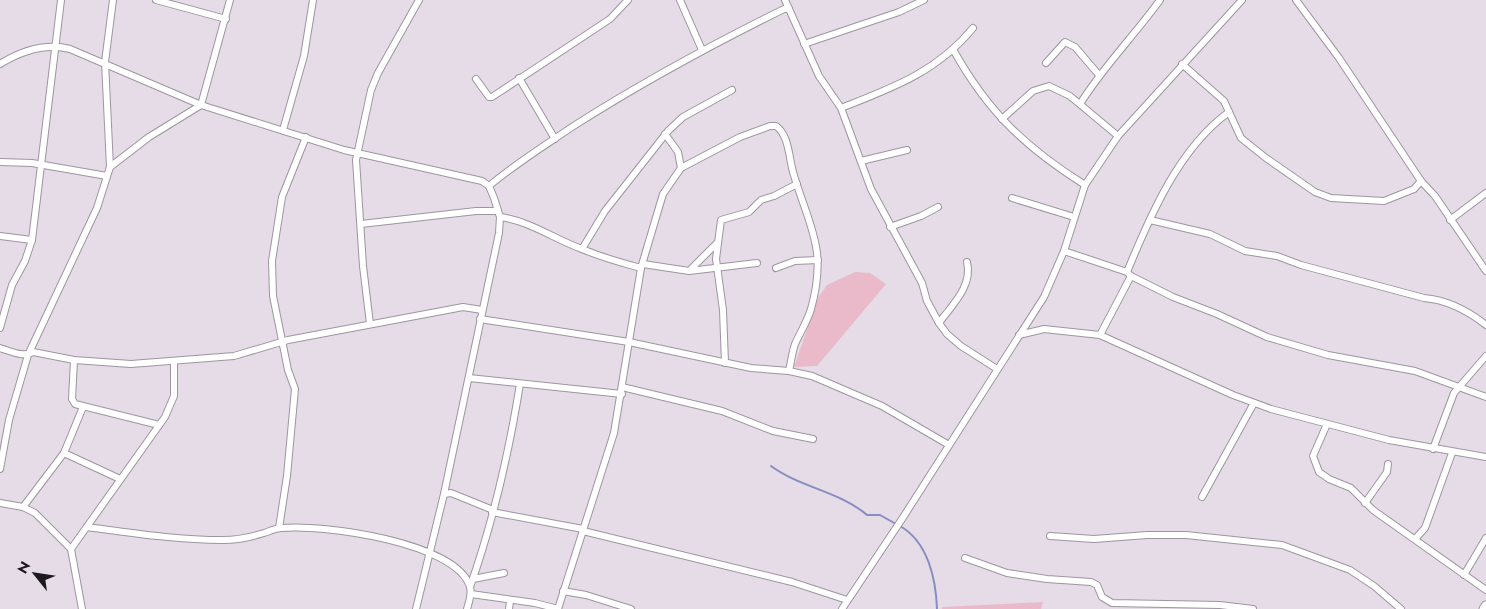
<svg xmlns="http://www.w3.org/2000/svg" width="1486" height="609" viewBox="0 0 1486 609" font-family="Jost,sans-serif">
<rect width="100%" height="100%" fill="#e5dce8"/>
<g fill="#eabaca">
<polygon points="855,272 870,273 886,284 817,366 794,367 818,298 827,285"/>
<polygon points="1043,602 1041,609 942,609 942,607"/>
</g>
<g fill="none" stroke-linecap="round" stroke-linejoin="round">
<g stroke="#878dbe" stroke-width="2">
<path d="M 771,466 C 801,488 839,491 867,515 L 880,515 L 896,524"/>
<path d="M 900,526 C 928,542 936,579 937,609"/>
</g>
<defs>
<g id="minor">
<polyline points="156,0 226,19"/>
<polyline points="680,0 702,50"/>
<polyline points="785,0 819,76 841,108 871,189 922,283 927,301 939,323 947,334 961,346 997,369"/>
<polyline points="1296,0 1339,58 1421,181 1435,196 1486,271"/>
<polyline points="804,44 899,12 924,0"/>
<path d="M 954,51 C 988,112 1026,148 1085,185"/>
<polyline points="1046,63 1065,42 1075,47 1099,75"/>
<path d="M 0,64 C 21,51 46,43 70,49 L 201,105 L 344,150 L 482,181 L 489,186 L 494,198 L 500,217 L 499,233 L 444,494 L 416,609"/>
<polyline points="1182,64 1224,101 1241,138 1266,158 1315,192 1331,198 1384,201 1414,189 1421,181"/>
<polyline points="519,78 555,139"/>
<polyline points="476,79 489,97 492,97 610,19 628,0"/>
<path d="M 1080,104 C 1103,67 1134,36 1160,0"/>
<path d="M 841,108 C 892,88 937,72 973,28"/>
<polyline points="1002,119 1033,91 1049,86 1070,96 1118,136"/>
<polyline points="283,130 304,56 313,0"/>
<polyline points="665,134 678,152 681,168"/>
<polyline points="861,161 907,150"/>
<polyline points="0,162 32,163 107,176"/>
<polyline points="110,167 149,137 201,105 230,0"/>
<path d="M 489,186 C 515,164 544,146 572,127 C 641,83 711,45 784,9 L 789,9"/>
<polyline points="1012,198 1074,217"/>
<path d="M 500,217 C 530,221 554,239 582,249 C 601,257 622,263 641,268"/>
<path d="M 1150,220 L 1210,234 L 1245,251 L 1277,256 L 1301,265 L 1424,298 C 1448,300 1467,310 1486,325"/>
<polyline points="1450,220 1486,193"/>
<polyline points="361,224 476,211 498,211"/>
<polyline points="890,227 921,216 938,207"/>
<polyline points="0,236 32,240"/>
<polyline points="582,249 605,211 668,131 683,117 732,90"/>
<polyline points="1064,251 1127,272"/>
<polyline points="643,264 689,271 757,263"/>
<polyline points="776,268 795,261 818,260"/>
<polyline points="690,270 717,243"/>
<polyline points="1131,276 1173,297 1217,314 1267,337 1328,355 1415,371 1486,397"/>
<polyline points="480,319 629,342 751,368 789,371 812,376 882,406 949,445"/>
<path d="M 939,323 C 952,305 973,286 967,262"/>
<polyline points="370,324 363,266 356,160 371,90 378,73 419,0"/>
<polyline points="0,328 12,285 25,261 32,240 61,0"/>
<polyline points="1019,335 1044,329 1100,335 1233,395 1271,409 1389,440 1486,457"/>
<path d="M 1100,335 L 1131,276 L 1127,272 C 1150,216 1179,148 1229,112"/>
<path d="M 0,348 C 10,351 24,358 33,352 L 74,360 L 131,364 L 234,356 L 288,340 L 463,307 L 482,310"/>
<polyline points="74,360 72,399 75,404 159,425"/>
<polyline points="725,363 723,310 716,259 721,220 749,212 761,200 774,196 797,184"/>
<polyline points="469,378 622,394"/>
<polyline points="622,387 722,411 773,431 813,439"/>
<polyline points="1327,424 1313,456 1319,472 1329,479 1351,488 1373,510 1486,590"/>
<polyline points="1433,449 1454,393 1486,356"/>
<polyline points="64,453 83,407"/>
<polyline points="0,469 9,420 28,355 97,208 110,167 105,62 113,0"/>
<polyline points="444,494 451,493 493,510"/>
<polyline points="1202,497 1254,403"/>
<polyline points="0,503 23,507 35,513 71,549 82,609"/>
<polyline points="1365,503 1387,472 1388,464"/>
<polyline points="23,507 64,453 120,479"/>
<polyline points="492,512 583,529"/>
<path d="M 87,527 C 132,533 177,540 223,540 C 236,540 251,537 264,533 C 270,531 276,528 282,528 C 322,524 457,542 470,587 C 472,594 469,602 467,609"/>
<polyline points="279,528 287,476 295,389 288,370 273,296 272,261 282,197 306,137"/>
<polyline points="583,531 792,582 847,600"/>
<polyline points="1050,536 1094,539 1147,535 1186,535 1282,545 1350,570 1374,586 1401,609"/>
<polyline points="1415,539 1425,528 1452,453"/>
<polyline points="71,549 165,417 174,396 174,362"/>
<polyline points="965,558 1007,573 1047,579 1091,582 1097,585 1102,597 1112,603 1220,605 1253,609"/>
<polyline points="1464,575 1486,538"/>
<polyline points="473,579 504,573"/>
<path d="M 470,587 C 493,522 509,452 520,384"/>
<polyline points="563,591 586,595 631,609"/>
<polyline points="471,594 535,603 558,609"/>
<polyline points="509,609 510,601"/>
<path d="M 558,609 L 614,433 L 641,268 L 663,194 L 681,168 L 740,137 L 770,126 L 776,126 C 789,135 789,158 793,172 C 809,227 828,248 811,309 C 807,322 800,333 795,344 C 792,353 791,362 789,371"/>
<polyline points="842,609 902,519 1044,297 1064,251 1085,185 1118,136 1242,0"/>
</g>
<polyline id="tertiary" points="1484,609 1486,606"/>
</defs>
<use href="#minor" stroke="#9d95a0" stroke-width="8"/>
<use href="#tertiary" stroke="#9d95a0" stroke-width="11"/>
<use href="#minor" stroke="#fff" stroke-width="6"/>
<use href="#tertiary" stroke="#fff" stroke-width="9"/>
</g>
<g transform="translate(35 574) rotate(300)" stroke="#e5dce8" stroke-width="4" paint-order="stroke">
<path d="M0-4L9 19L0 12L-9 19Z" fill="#1c181d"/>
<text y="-8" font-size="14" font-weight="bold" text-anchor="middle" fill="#1c181d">N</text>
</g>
</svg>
